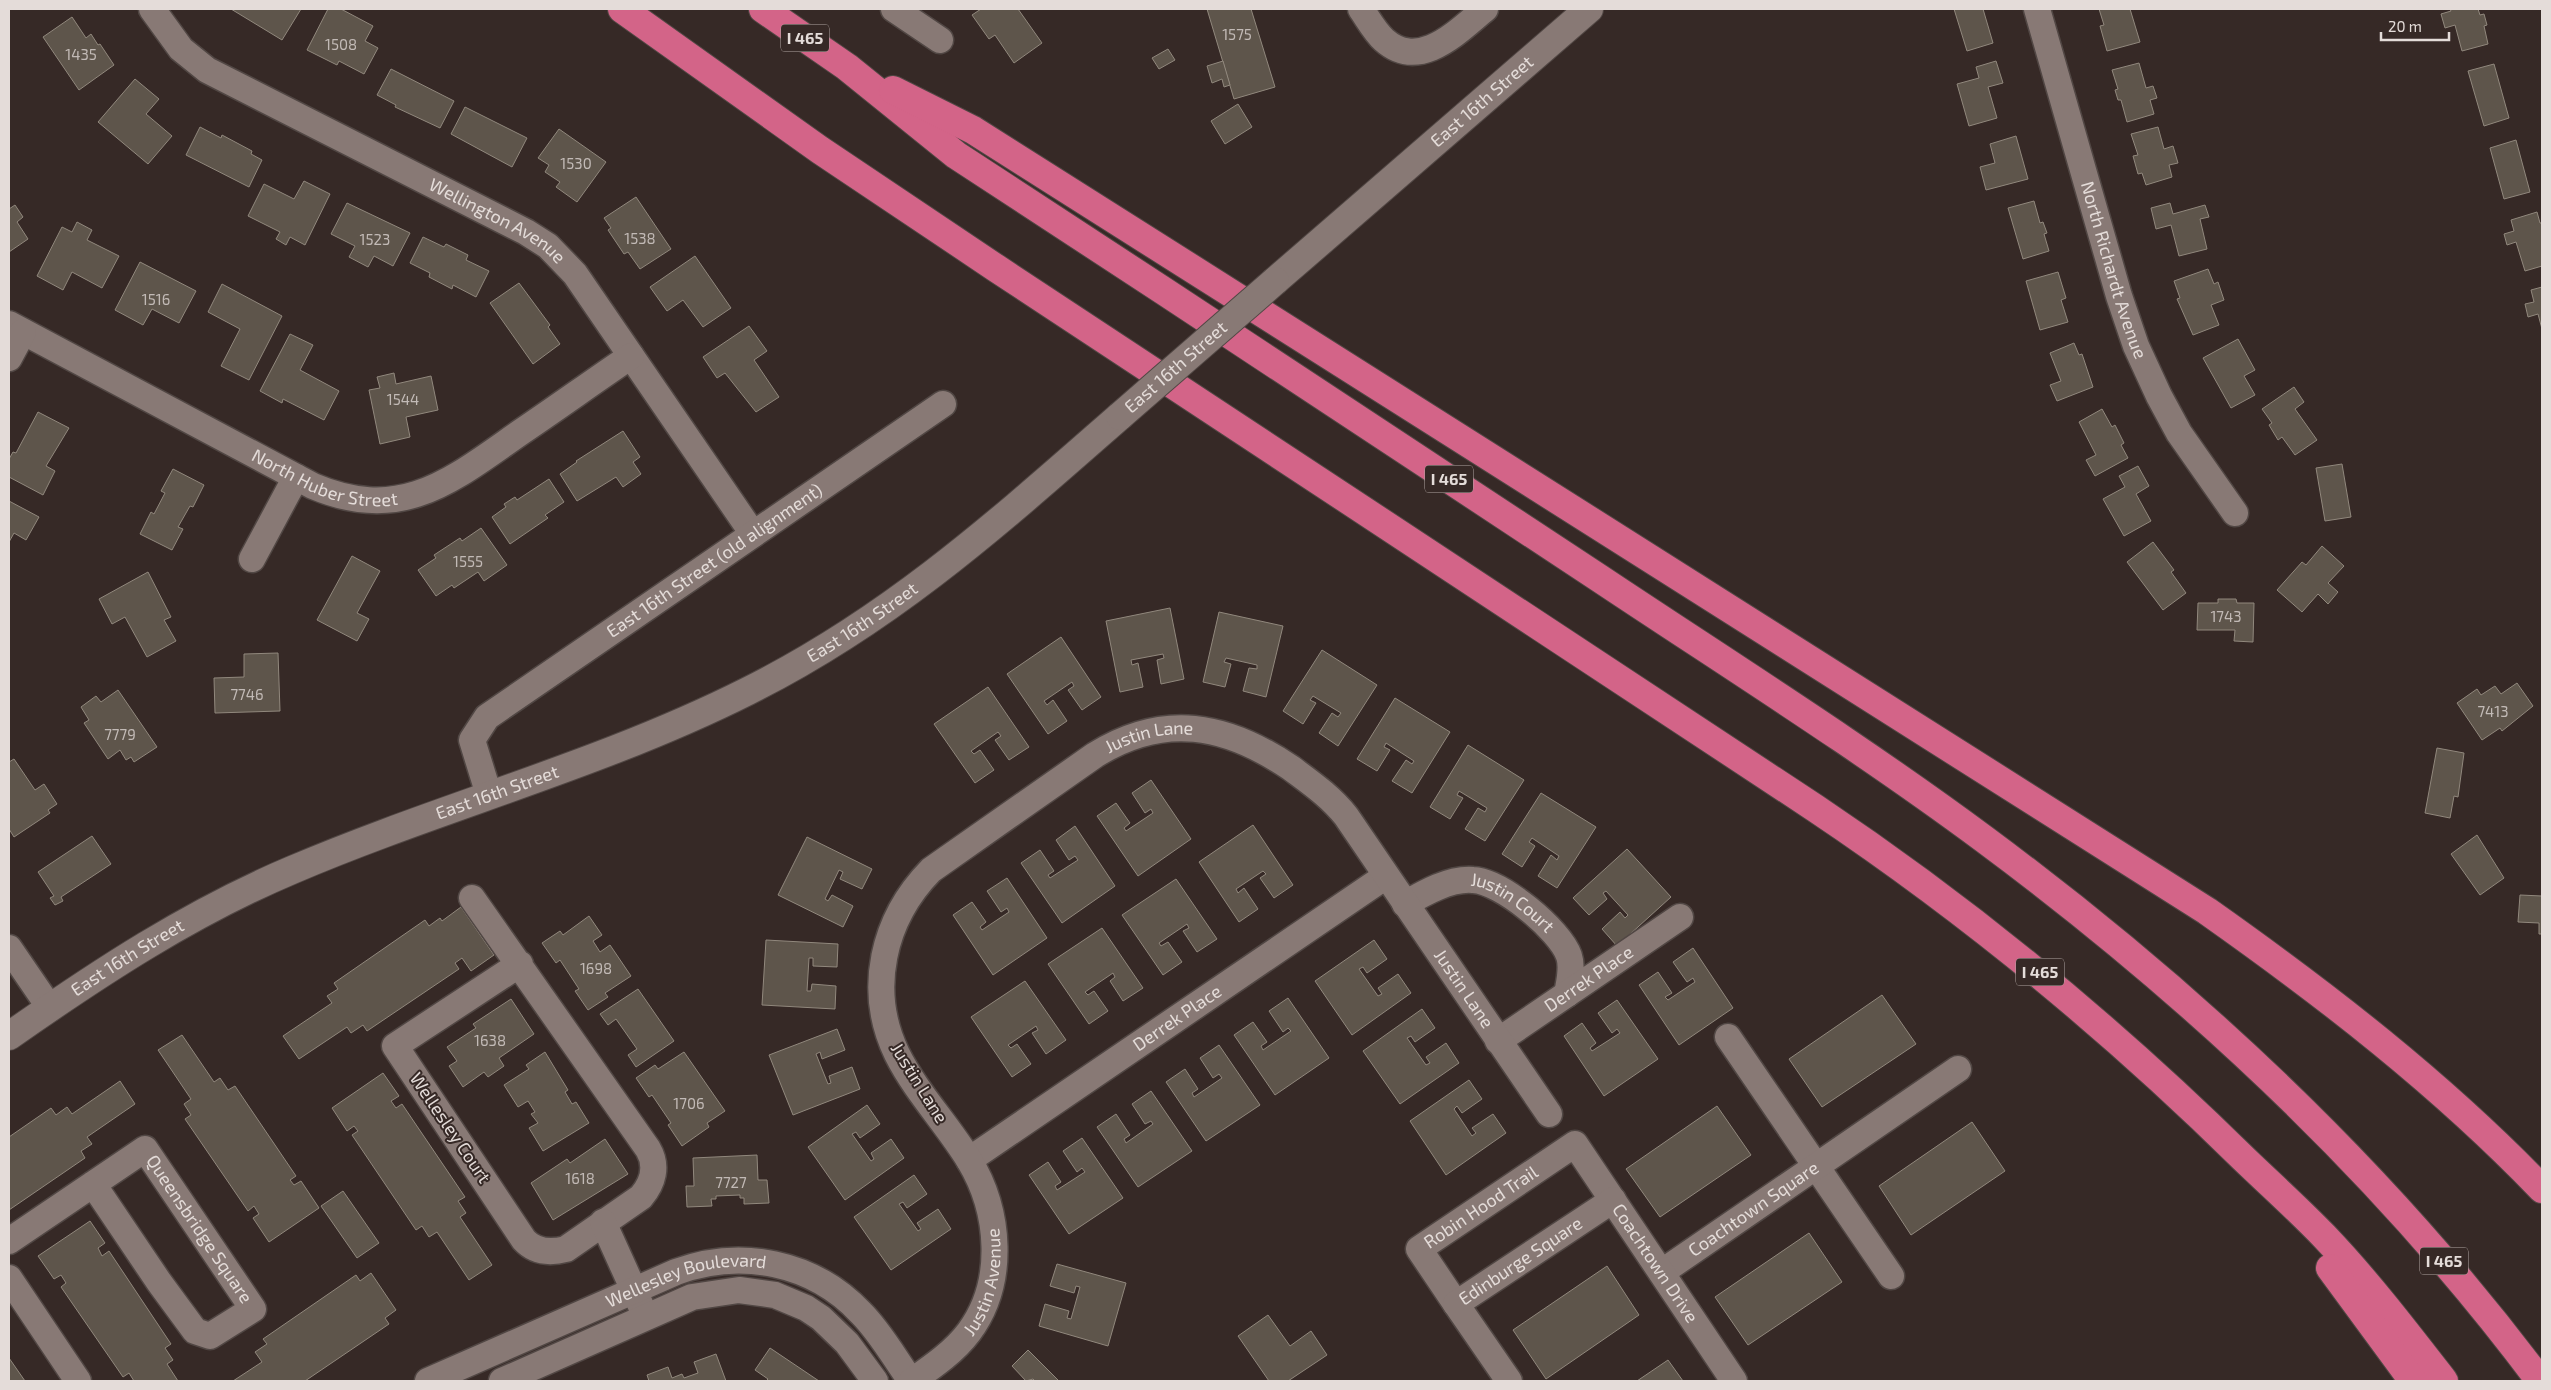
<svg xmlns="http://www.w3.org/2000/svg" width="2551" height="1390" viewBox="0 0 2551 1390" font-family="'Exo 2',sans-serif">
<rect width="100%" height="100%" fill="#362926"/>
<g fill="#5e554b" stroke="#91887d">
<polygon points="231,9 301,9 282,40"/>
<polygon points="328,9 341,9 373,26 365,41 378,48 364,74 339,61 337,65 307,50"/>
<polygon points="981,9 1018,9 1042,43 1014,63 995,35 989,39 972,15"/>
<polygon points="1207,9 1251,9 1275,87 1234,99"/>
<polygon points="1954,9 1983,9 1993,43 1967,51"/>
<polygon points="2099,9 2130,9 2140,42 2107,51 2100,26 2104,25"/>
<polygon points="2450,9 2478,9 2480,15 2484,14 2487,25 2484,26 2488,44 2462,51 2455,25 2445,28 2441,14 2451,11"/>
<polygon points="72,17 86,38 91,34 98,45 100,44 114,65 79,90 43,37"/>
<polygon points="1168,49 1175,60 1159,69 1152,58"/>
<polygon points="1223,61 1230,85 1224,87 1222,79 1212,83 1207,66"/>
<polygon points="1996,61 2003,83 1988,87 1997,118 1969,126 1957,84 1979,78 1976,67"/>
<polygon points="2139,63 2146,88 2153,86 2157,98 2150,100 2154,114 2127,122 2121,100 2118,100 2115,90 2118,89 2112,70"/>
<polygon points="2494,64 2509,118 2484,126 2468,71"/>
<polygon points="391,69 454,101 440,128 395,107 396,105 377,95"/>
<polygon points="135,79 159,99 146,114 172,136 148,164 98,122"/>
<polygon points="1238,104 1252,127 1225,144 1211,121"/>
<polygon points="465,107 527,138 512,167 451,134"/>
<polygon points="200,127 221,138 222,135 252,151 251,154 262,160 249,187 186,155"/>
<polygon points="2158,127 2164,149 2173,146 2178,163 2169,165 2172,177 2146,185 2142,173 2138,174 2133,156 2138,155 2131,134"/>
<polygon points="559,129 606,162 577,202 556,187 560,182 545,172 549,165 538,158"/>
<polygon points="2016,136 2028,179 1986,190 1980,167 1995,163 1990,144"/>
<polygon points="2516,140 2530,192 2504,199 2490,148"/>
<polygon points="304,181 330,194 305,245 290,237 286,245 276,239 280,232 248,216 264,184 294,199"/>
<polygon points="636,197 671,249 640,269 628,252 624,254 608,230 611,228 604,218"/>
<polygon points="2034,201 2040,223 2043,222 2047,233 2044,234 2049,251 2023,259 2008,208"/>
<polygon points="347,203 410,233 393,266 374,256 368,267 349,257 355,246 331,234"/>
<polygon points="2170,203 2173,214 2205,205 2209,217 2200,219 2207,249 2179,256 2171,225 2156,229 2151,208"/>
<polygon points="15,205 23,217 17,222 28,239 9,252 9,209"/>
<polygon points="2537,212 2540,223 2542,223 2542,266 2525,271 2516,242 2507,245 2504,234 2514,231 2511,220"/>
<polygon points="77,222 92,230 87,240 119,256 102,288 72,272 63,290 37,276 62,227 72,232"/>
<polygon points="423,237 444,247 446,244 468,255 466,260 489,271 476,297 453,285 452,289 429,277 430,273 410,263"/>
<polygon points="695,256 731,308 703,327 683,300 667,311 650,287"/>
<polygon points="140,262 196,291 179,323 152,309 143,325 115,310"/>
<polygon points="2208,269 2214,284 2218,282 2224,300 2211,305 2219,325 2193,335 2177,299 2180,298 2174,281"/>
<polygon points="2058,272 2066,298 2061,300 2068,322 2040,330 2026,281"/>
<polygon points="519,283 550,325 548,327 560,344 533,364 490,303"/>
<polygon points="222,284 282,316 249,380 221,366 240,329 208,312"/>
<polygon points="2542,287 2542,329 2538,314 2528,317 2525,304 2534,302 2531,290"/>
<polygon points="749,326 767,351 754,360 779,397 756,412 725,373 717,378 703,357"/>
<polygon points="290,334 313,345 300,370 339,391 324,420 283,399 282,403 260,391"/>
<polygon points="2238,339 2255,370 2244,376 2255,395 2231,408 2203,358"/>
<polygon points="2074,343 2079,355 2082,354 2093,387 2057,401 2050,385 2061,381 2050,353"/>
<polygon points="394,373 396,384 431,376 438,410 406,417 410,437 380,444 369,390 380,388 377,377"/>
<polygon points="2294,387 2304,402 2295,409 2317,440 2295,455 2282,437 2278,440 2269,425 2272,423 2262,409"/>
<polygon points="2102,409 2112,427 2115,425 2124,443 2121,445 2128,458 2095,476 2086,460 2096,455 2079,422"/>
<polygon points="38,412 69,428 46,466 55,471 43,495 9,477 9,459 13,452 16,453"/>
<polygon points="623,431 640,457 633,462 641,474 623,487 616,477 577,501 560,474 577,462 576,461"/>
<polygon points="2342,464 2351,517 2325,521 2316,468"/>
<polygon points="2138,466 2149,486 2136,494 2151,521 2124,536 2103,499 2125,487 2119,476"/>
<polygon points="173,469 204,485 193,507 190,506 178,527 183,529 172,550 140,534 151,512 154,514 165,493 161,491"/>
<polygon points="549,479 564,502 545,515 548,518 510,544 492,517 506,507 504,504 515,497 517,500"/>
<polygon points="9,501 39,517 26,540 14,533 9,542"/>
<polygon points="481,528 507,565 484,581 478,572 454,588 452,585 436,596 418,570 436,558 434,555 460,538 462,541"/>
<polygon points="2153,542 2174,570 2171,572 2186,593 2163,610 2127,562"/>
<polygon points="2322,546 2344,566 2328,583 2338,592 2328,604 2318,594 2302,612 2277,590 2302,562 2306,565"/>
<polygon points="352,556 380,571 357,613 369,619 357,641 317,620"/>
<polygon points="148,572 171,617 164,620 176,641 147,657 125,617 112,624 99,599"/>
<polygon points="2218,599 2236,599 2237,603 2254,603 2253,642 2234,641 2235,630 2197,630 2198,603 2218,603"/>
<polygon points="1170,608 1184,679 1161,684 1157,660 1164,658 1163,654 1131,660 1132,665 1138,663 1143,687 1120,692 1106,621"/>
<polygon points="1219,612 1283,626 1266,697 1243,691 1249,668 1257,669 1257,665 1226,658 1224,662 1231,664 1225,687 1203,682"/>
<polygon points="1061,637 1101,697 1082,710 1068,690 1074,686 1072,682 1044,701 1047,705 1053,700 1067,721 1048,734 1007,674"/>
<polygon points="1322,650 1377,685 1338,746 1319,733 1332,713 1338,717 1341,713 1313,696 1310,700 1316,703 1303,724 1283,711"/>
<polygon points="278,653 280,711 215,713 214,678 244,677 244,654"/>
<polygon points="2517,683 2533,706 2502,731 2500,728 2482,740 2457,703 2477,689 2481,695 2495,686 2501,694"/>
<polygon points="988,687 1029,747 1009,760 995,740 1001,736 998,732 971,751 974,754 980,750 994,770 975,783 934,724"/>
<polygon points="118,690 157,747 134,762 131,757 126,760 120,750 108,759 84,723 89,720 81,707 96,696 101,702"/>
<polygon points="1395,698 1450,732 1412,793 1392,781 1406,760 1412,764 1414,761 1386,743 1384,747 1390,750 1377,771 1357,759"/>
<polygon points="1468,745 1524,780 1485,841 1465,829 1478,808 1485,812 1487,808 1459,791 1457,795 1463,798 1450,819 1430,807"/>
<polygon points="2437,748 2464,753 2458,797 2454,796 2450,818 2425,813"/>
<polygon points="14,759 35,790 44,784 57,804 48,810 50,813 14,837 9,829 9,762"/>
<polygon points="1151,780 1191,839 1138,876 1097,816 1116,803 1130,823 1124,828 1126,831 1153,813 1151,809 1145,813 1132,793"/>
<polygon points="1541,793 1596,827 1557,888 1538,876 1551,855 1557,860 1559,856 1532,838 1529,842 1535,846 1522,867 1502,854"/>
<polygon points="1253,825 1293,885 1274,898 1260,878 1266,874 1263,871 1236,889 1238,893 1244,888 1258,909 1239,922 1199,862"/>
<polygon points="1075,826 1115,886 1062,923 1021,863 1040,850 1054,871 1048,875 1050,878 1078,860 1075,856 1069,860 1056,840"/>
<polygon points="2477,835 2504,878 2480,895 2451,854"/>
<polygon points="92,836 111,864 61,897 63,901 55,905 50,898 54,896 38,872"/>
<polygon points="807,837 872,869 862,889 840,879 843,872 839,870 825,899 828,901 832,895 853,906 843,927 778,895"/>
<polygon points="1627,849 1671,897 1617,946 1602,929 1620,912 1625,918 1628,915 1606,891 1603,893 1607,899 1589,915 1573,898"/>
<polygon points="1007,878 1047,938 993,975 953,915 972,902 986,922 980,927 982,930 1009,912 1007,908 1001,912 987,891"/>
<polygon points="1176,879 1217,939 1197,952 1183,931 1189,928 1187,924 1159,943 1161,946 1168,942 1182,962 1163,975 1122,915"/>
<polygon points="2520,895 2542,896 2542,934 2539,934 2539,923 2518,922"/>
<polygon points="461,907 494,955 471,971 462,958 455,963 459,969 367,1031 363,1025 351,1033 347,1027 299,1059 283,1036 332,1003 327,996 338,989 334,983 425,920 429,926 440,918 442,921"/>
<polygon points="589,916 602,935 593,941 600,952 610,945 631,976 605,993 608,997 588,1010 575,991 579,989 560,960 556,963 542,943 560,931 563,935"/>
<polygon points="1102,928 1143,988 1123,1001 1110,981 1115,977 1113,973 1085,992 1088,995 1094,991 1108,1011 1089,1024 1048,964"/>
<polygon points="766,940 838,944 837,967 813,966 813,958 809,958 807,991 811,991 812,984 836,986 835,1009 762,1005"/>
<polygon points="1374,940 1387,959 1367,973 1363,967 1359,969 1378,996 1382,994 1378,988 1398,974 1411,993 1352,1035 1315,981"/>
<polygon points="1693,948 1733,1008 1679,1045 1639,985 1658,972 1672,993 1665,997 1668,1000 1695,982 1693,978 1687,982 1673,962"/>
<polygon points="1025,981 1066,1040 1046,1054 1032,1033 1038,1030 1036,1026 1008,1045 1011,1048 1017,1044 1031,1064 1012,1077 971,1017"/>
<polygon points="638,989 674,1041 636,1067 628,1055 637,1049 616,1019 608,1025 600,1014"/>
<polygon points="1882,995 1916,1044 1822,1107 1789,1059"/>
<polygon points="1288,998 1329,1058 1275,1095 1234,1035 1253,1022 1267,1042 1261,1046 1263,1050 1291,1031 1288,1028 1283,1032 1269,1011"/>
<polygon points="511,999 534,1034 499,1058 504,1066 488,1077 484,1072 463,1087 449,1066 457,1061 447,1047 476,1028 473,1024"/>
<polygon points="1617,1000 1658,1059 1604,1096 1564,1036 1582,1023 1596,1043 1590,1048 1592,1051 1620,1033 1617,1029 1612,1033 1598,1013"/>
<polygon points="1422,1009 1435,1028 1415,1042 1411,1036 1407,1038 1426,1065 1430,1063 1426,1057 1446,1043 1459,1063 1400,1104 1363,1051"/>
<polygon points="837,1029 845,1050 822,1059 820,1052 816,1054 828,1084 831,1083 829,1076 852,1067 860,1089 793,1115 769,1055"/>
<polygon points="182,1035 214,1082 220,1078 228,1090 235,1086 296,1176 290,1180 294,1185 301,1181 319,1208 269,1242 253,1218 259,1214 254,1206 248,1211 185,1119 191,1115 184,1104 191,1099 158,1050"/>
<polygon points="1219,1045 1260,1105 1206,1141 1166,1082 1185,1069 1198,1089 1192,1093 1194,1097 1222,1078 1219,1074 1213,1078 1200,1058"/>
<polygon points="545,1052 568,1090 565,1092 572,1104 576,1102 589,1123 543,1151 529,1128 538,1123 531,1114 535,1112 528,1101 518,1107 504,1085 529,1069 526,1065"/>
<polygon points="684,1052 725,1111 707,1123 709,1127 682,1146 668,1125 671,1123 652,1095 649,1097 636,1078 655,1065 658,1069"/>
<polygon points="383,1073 399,1096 391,1101 396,1108 402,1104 465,1197 458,1201 466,1213 460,1217 492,1265 469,1280 437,1232 429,1237 422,1226 416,1230 352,1135 358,1131 354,1126 347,1131 332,1108"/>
<polygon points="1469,1080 1482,1099 1462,1113 1457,1106 1454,1109 1472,1136 1476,1133 1472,1128 1493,1114 1506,1133 1446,1175 1410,1121"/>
<polygon points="120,1081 135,1104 87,1137 92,1144 81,1151 85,1158 9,1210 9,1137 51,1108 56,1115 67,1107 72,1114"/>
<polygon points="1151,1091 1192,1151 1138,1187 1097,1127 1116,1114 1130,1135 1124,1139 1126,1143 1153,1124 1151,1121 1145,1124 1132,1104"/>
<polygon points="867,1105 880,1124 860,1138 856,1132 852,1134 871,1161 874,1159 871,1153 891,1139 904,1158 845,1200 808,1147"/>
<polygon points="1717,1106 1751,1155 1660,1217 1626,1169"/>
<polygon points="1972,1122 2005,1171 1911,1235 1879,1186"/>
<polygon points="1082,1138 1123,1198 1069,1234 1029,1175 1048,1162 1061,1182 1055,1186 1057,1190 1085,1172 1082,1168 1077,1172 1063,1151"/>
<polygon points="605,1139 628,1174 553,1220 531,1183 567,1159 570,1163"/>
<polygon points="757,1155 758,1180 767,1180 769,1203 744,1204 744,1198 740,1198 740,1195 716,1196 716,1199 711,1199 712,1206 687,1207 686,1186 694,1186 693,1158"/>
<polygon points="914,1175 927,1194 907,1208 903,1202 899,1204 918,1231 921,1229 917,1223 938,1209 951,1229 891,1270 854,1217"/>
<polygon points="343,1191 379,1243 357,1258 321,1206"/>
<polygon points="90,1221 105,1243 98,1248 102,1256 109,1251 171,1344 165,1348 173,1360 167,1364 178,1381 134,1381 129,1373 123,1377 61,1287 66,1283 61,1275 54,1279 38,1256"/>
<polygon points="1809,1233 1842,1282 1748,1345 1715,1297"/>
<polygon points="1057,1264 1126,1283 1108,1346 1039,1326 1045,1304 1069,1311 1067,1318 1071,1319 1080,1287 1076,1286 1074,1293 1050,1286"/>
<polygon points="1607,1266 1639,1315 1546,1379 1513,1330"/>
<polygon points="371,1273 396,1310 385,1318 389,1324 305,1381 233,1381 262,1362 255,1352 267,1344 263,1339 356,1275 360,1281"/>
<polygon points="1268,1315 1290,1346 1311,1331 1327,1355 1288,1381 1269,1381 1238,1336"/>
<polygon points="770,1348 819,1381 766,1381 768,1379 755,1370"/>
<polygon points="1028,1350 1059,1381 1035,1381 1033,1379 1026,1381 1012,1366"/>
<polygon points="716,1354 726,1381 649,1381 647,1375 668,1367 672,1378 682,1374 684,1378 698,1373 694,1362"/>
<polygon points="9,1358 25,1381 9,1381"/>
<polygon points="1668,1360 1683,1381 1637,1381"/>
</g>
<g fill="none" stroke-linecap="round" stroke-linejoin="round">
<defs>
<g id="minor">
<path id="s1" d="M 152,9 L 181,49 L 207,70 L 526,232 L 548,246 L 575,274 L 753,534"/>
<polyline points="894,9 940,40"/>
<path d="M 1361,9 C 1368,19 1375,32 1384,40 C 1420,72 1458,31 1485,9"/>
<path id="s2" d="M 2037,9 L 2119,296 L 2136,346 L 2159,396 L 2179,433 L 2235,513"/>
<path id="s3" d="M 9,324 L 313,486 C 402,524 452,480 521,432 C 558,407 594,381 631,356"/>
<polyline points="9,358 23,332"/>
<polyline points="252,559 296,477"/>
<path id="s4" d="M 489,795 L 472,740 L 487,717 L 943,404"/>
<path d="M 472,898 L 648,1149 C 658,1166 653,1183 641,1197 L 566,1249 C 550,1253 535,1252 524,1240 L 395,1046 L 520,964"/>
<path id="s5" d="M 1405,904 C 1424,893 1450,878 1473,880 C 1501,881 1560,930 1569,956 C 1573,968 1569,983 1567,994"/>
<polyline points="9,948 50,1008"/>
<polyline points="1728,1037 1891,1276"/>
<path id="s6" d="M 1498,1041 L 1680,917"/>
<path id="s7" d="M 969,1160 L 1386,876"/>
<polyline points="603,1222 641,1306"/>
<path id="s8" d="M 9,1241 L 145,1149 L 253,1309 L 210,1336 L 195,1331 L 159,1282 L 93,1184"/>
<path id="s9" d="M 1662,1272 L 1958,1069"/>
<polyline points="9,1278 78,1381"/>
<path id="s10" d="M 1456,1304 L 1419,1249 L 1575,1144 L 1734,1381"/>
<path id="s11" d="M 428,1381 L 676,1272 C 741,1248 813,1262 861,1313 C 881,1333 895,1359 911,1381"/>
<polyline points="502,1381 692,1297 739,1290 775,1295 806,1308 821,1318 847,1343 875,1381"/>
<path id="s12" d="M 912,1381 C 932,1367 954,1352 969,1332 C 1006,1282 1000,1211 969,1160 C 947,1124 916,1092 897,1054 C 866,990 883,919 931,870 L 1095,755 C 1164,712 1226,724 1291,768 C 1311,783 1330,796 1346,816 L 1549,1114"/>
<path id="s13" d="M 1509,1381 L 1456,1304 L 1613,1200"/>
</g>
<g id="tertiary">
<path id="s14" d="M 1275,281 L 1589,9"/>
<path id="s15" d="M 9,1036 C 99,973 190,913 292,870 C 442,806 601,765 748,691 C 892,619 1000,521 1120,416"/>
</g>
<g id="motorway">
<path d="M 622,9 L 820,150 L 996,268 L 1815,808 C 1969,911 2111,1028 2243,1158 C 2270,1184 2298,1209 2324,1236 C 2367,1281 2406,1332 2444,1381"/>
<path d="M 763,9 L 847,67 L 956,155 C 1171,295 1385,437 1599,578 C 1728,664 1860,747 1984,839 C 2193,994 2384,1172 2540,1381"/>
<path d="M 893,90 L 973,130 L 2207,911 C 2326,995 2441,1084 2542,1189"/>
<polyline points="2330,1268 2413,1381"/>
</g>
</defs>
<use href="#minor" stroke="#514744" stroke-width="29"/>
<use href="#tertiary" stroke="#514744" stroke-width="30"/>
<use href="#motorway" stroke="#514744" stroke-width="30"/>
<use href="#minor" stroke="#887975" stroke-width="26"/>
<use href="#tertiary" stroke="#887975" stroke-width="28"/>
<use href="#motorway" stroke="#d36488" stroke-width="28"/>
<defs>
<g id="tertiary-bridge">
<path id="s16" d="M 1120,416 L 1275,281"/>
</g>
</defs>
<use href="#tertiary-bridge" stroke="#514744" stroke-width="30" stroke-linecap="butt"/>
<use href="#tertiary-bridge" stroke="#887975" stroke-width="28"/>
</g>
<g text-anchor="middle" stroke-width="4" stroke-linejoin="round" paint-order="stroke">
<g font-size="15" fill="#c2bab6">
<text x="1237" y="40">1575</text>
<text x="341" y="50">1508</text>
<text x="81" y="60">1435</text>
<text x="576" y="169">1530</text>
<text x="640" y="244">1538</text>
<text x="375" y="245">1523</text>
<text x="156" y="305">1516</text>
<text x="403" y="405">1544</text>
<text x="468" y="567">1555</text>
<text x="2226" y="622">1743</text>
<text x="247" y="700">7746</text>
<text x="2493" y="717">7413</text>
<text x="120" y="740">7779</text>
<text x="596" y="974">1698</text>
<text x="490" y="1046">1638</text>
<text x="689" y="1109">1706</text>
<text x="580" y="1184">1618</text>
<text x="731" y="1188">7727</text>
</g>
<g fill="#362926" stroke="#b0a6a3" stroke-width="1">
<rect x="781" y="24.5" width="48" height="27" rx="4"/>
<rect x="1425" y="465.5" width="48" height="27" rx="4"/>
<rect x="2016" y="958.5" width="48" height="27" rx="4"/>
<rect x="2420" y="1247.5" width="48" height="27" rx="4"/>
</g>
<g font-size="16" font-weight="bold" fill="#e4dcd9">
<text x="805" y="44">I 465</text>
<text x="1449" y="485">I 465</text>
<text x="2040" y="978">I 465</text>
<text x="2444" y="1267">I 465</text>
</g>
<g font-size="18" fill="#e4dcd9" stroke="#362926">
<text dy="6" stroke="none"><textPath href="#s14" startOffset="274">East 16th Street</textPath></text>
<text dy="6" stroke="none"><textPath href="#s1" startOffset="410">Wellington Avenue</textPath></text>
<text dy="6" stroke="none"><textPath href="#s2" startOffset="272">North Richardt Avenue</textPath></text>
<text dy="6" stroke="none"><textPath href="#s16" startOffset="74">East 16th Street</textPath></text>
<text dy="6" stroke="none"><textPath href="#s3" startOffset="354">North Huber Street</textPath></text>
<text dy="6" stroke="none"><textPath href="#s4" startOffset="361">East 16th Street (old alignment)</textPath></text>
<text dy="6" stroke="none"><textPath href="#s15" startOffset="952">East 16th Street</textPath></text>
<text dy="6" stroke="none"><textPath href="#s12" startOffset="844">Justin Lane</textPath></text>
<text dy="6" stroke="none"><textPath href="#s15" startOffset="548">East 16th Street</textPath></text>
<text dy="6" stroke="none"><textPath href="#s5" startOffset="119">Justin Court</textPath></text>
<text dy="6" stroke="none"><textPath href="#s15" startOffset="142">East 16th Street</textPath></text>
<text dy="6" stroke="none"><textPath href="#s6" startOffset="110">Derrek Place</textPath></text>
<text dy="6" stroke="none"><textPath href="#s12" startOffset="1278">Justin Lane</textPath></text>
<text dy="6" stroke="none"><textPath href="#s7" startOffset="252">Derrek Place</textPath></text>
<text transform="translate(919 1083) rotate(58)" y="6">Justin Lane</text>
<text transform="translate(450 1128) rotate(56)" y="6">Wellesley Court</text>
<text dy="6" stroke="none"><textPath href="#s10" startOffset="141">Robin Hood Trail</textPath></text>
<text dy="6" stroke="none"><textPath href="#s9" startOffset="111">Coachtown Square</textPath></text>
<text dy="6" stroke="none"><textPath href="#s8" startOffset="261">Queensbridge Square</textPath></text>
<text dy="6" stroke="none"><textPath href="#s13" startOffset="171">Edinburge Square</textPath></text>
<text dy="6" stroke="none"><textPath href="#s10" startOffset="398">Coachtown Drive</textPath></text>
<text dy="6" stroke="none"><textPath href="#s12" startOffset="129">Justin Avenue</textPath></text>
<text dy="6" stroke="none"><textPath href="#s11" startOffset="279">Wellesley Boulevard</textPath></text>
</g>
</g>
<rect width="2551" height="1390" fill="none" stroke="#e4dcd9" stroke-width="20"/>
<path d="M2381 32v8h68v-8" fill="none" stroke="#e4dcd9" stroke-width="2.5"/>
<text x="2388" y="32" font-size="15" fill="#e4dcd9" stroke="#362926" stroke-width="4" paint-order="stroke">20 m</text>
</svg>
